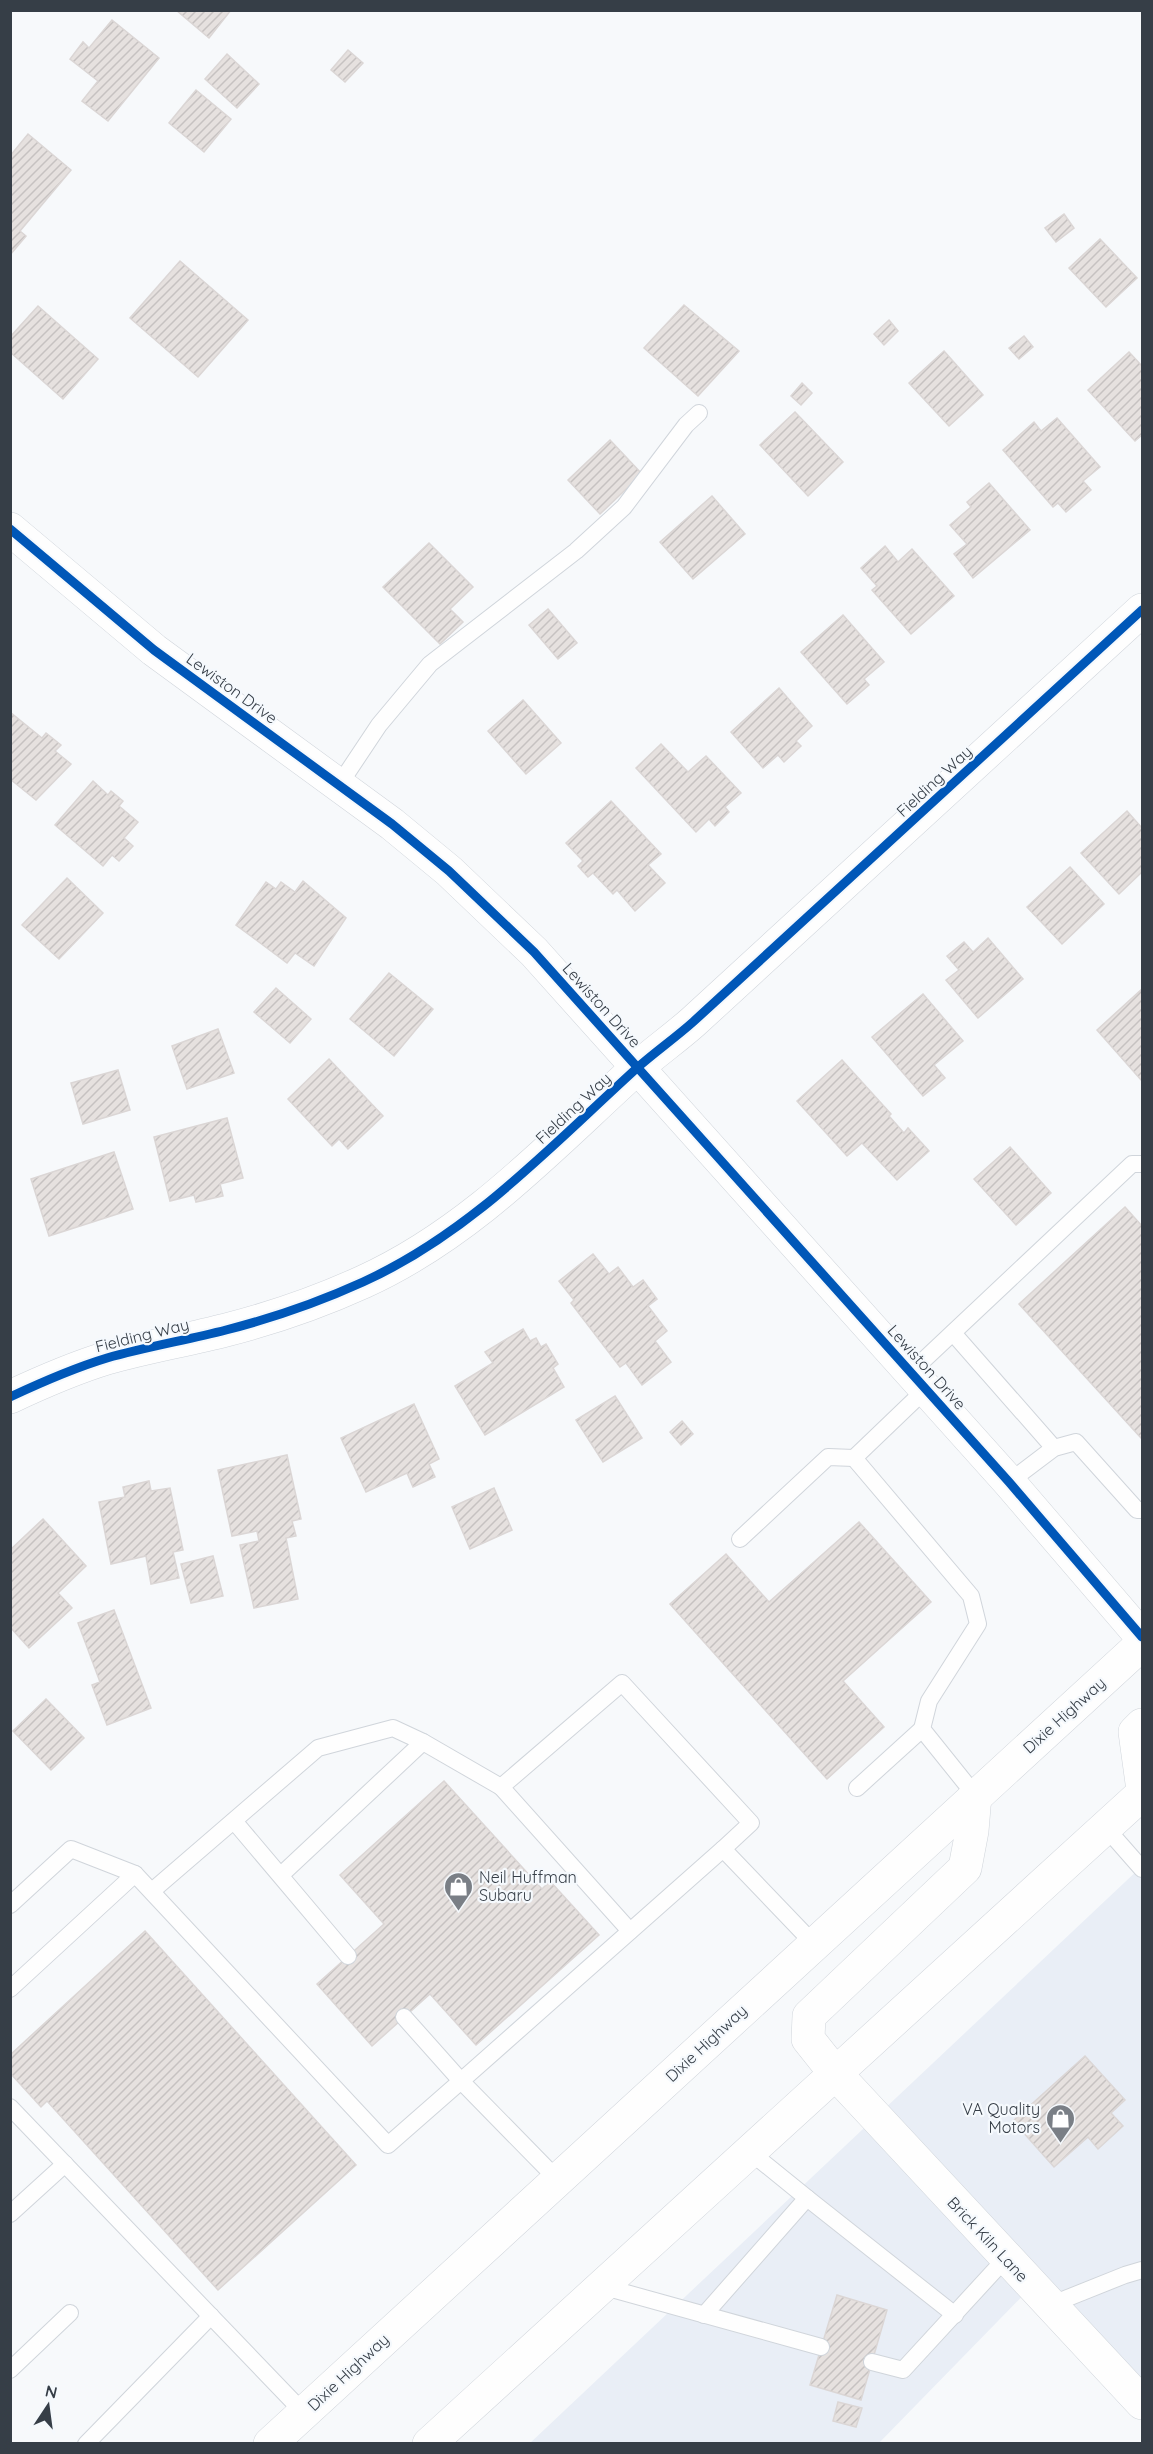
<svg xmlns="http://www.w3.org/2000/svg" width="1153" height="2454" viewBox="0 0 1153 2454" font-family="Quicksand,sans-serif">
<defs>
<pattern id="building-hatch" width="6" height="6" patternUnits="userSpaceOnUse" patternTransform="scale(1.5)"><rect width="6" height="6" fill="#e6e1df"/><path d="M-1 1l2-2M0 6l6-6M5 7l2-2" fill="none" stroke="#c6c2c1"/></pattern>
</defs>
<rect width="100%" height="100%" fill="#f7f9fb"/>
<polygon fill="#e9eef6" points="1142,1866 1142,2381 1042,2276 879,2443 529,2444"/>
<g fill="url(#building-hatch)" stroke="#dbd6d5" stroke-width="1.5">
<polygon points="176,10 231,10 209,38"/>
<polygon points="112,20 159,58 108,121 82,101 98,81 70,59 83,42 89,48"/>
<polygon points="348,50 363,63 345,82 331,70"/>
<polygon points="227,54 259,84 237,108 205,79"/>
<polygon points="196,90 231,119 204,152 169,123"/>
<polygon points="28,134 71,170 20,231 26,236 10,255 10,156"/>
<polygon points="1064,214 1074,228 1056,242 1045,228"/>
<polygon points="1100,239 1137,278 1106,307 1069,268"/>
<polygon points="180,261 248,320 198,377 130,318"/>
<polygon points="684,305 739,351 698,396 644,348"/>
<polygon points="38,306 98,359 63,399 10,352 10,337"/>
<polygon points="889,320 898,331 884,345 874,334"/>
<polygon points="1024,336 1033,347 1019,359 1009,348"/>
<polygon points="944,351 983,395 949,426 909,383"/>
<polygon points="1129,352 1142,366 1142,435 1135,441 1088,390"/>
<polygon points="802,383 812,393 801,405 791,396"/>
<polygon points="795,412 843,462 808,496 760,445"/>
<polygon points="1057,418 1100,467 1083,481 1091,490 1066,512 1058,503 1053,507 1003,450 1034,422 1041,431"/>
<polygon points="610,440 642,474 600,514 568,480"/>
<polygon points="989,483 1030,530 973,578 954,554 967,544 950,525 971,507 967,502"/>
<polygon points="712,496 745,534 693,579 660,542"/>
<polygon points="429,543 473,587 450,609 463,622 440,644 383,587"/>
<polygon points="885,546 898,562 912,549 954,596 911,634 872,590 877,586 861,568"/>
<polygon points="548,609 577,643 558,659 529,625"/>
<polygon points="843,615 884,662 864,679 869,685 847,704 801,652"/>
<polygon points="779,688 812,726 796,741 801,746 784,762 778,755 763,768 731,732"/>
<polygon points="523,700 561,743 526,774 488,731"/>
<polygon points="10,712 42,738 46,733 61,745 55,751 71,764 36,800 10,779"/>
<polygon points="661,744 688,772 706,756 741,793 725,807 729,812 715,826 709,819 696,832 636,768"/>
<polygon points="93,781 108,795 111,791 123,801 119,806 138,822 124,838 133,846 119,861 112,855 103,866 55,825"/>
<polygon points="611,801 661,854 648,865 665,883 635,911 617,890 613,894 593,873 588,877 578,866 583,861 566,843"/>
<polygon points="1127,811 1142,828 1142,872 1119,894 1081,853"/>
<polygon points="1070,867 1104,904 1062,944 1027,907"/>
<polygon points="67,878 103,913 59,959 22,925"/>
<polygon points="303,881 346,918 314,966 295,953 287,963 236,925 266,882 276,889 281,882 295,892"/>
<polygon points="988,938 1023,979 978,1018 946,980 959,970 947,956 964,942 973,952"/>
<polygon points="389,973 433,1009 394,1056 350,1019"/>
<polygon points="276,988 311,1019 290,1043 254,1012"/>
<polygon points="1142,989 1142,1081 1097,1030"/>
<polygon points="923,994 963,1041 934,1065 945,1078 923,1096 872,1037"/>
<polygon points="218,1029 234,1073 187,1089 172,1046"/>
<polygon points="329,1059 383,1116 348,1149 339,1139 332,1146 288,1099"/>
<polygon points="842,1060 891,1114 889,1116 904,1133 908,1128 929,1151 897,1180 862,1143 847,1156 797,1101"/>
<polygon points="118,1070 130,1110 83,1124 71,1083"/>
<polygon points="227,1118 243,1178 220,1184 223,1196 196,1202 194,1195 170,1201 154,1137"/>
<polygon points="1010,1147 1051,1193 1016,1225 974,1179"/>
<polygon points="114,1152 133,1209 49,1236 31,1179"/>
<polygon points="1125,1207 1142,1226 1142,1439 1019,1304"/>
<polygon points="593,1254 609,1274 618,1267 633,1287 643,1280 657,1299 648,1306 667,1331 655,1341 671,1362 642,1385 626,1363 620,1367 571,1303 574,1300 559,1281"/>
<polygon points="523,1329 530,1341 536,1338 541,1347 546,1344 558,1364 553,1368 564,1387 485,1435 455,1386 493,1363 485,1352"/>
<polygon points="615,1396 642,1438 603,1462 576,1420"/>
<polygon points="414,1404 439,1459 429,1464 435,1477 413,1487 407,1473 366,1492 341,1438"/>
<polygon points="682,1421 693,1434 681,1445 670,1432"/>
<polygon points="287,1455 301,1519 292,1521 296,1536 286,1538 298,1599 254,1608 240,1545 259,1541 257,1531 232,1536 218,1470"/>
<polygon points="149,1481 151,1491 170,1488 183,1550 173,1552 179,1578 151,1584 146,1556 111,1564 99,1502 125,1497 123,1487"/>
<polygon points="494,1488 512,1530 470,1549 452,1507"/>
<polygon points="43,1519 86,1566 58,1593 72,1608 29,1648 10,1627 10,1550"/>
<polygon points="859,1522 931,1602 843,1681 884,1727 827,1779 670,1604 726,1554 769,1602"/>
<polygon points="213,1556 223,1596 191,1603 181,1564"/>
<polygon points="114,1610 151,1708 107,1725 92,1685 100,1682 78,1623"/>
<polygon points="46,1699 84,1738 51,1770 13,1731"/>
<polygon points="444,1781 542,1889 550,1881 599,1935 476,2045 430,1994 372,2046 317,1984 384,1924 340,1875"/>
<polygon points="145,1931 356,2165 218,2290 47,2101 41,2107 10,2073 10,2055"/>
<polygon points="1085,2056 1125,2100 1111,2113 1123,2126 1098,2149 1088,2137 1054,2167 1013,2121"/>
<polygon points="837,2295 887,2310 861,2400 810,2385"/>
<polygon points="838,2402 862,2408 856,2427 833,2421"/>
</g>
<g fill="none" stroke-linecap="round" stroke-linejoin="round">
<defs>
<g id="service">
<polyline points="339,785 379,725 430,664 576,551 624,507 686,425 699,413"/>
<polyline points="953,1333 1054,1448"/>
<polyline points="911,1372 1132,1164 1142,1164"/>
<polyline points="926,1389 854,1458 971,1596 978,1624 929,1701 922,1729 975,1795"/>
<polyline points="1009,1482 1054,1448 1076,1442 1137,1510 1142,1510"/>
<polyline points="740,1539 828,1457 854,1458"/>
<polyline points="857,1788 922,1729"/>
<polyline points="234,1821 348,1956"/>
<polyline points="1106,1828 1142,1869"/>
<polyline points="281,1875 423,1742"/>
<polyline points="152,1891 318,1748 393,1728 423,1742 501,1787"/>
<polyline points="10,1905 71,1849 135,1874"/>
<polyline points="630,1931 501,1787 622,1683 751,1823 723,1849"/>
<polyline points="10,1989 135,1874 388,2145 461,2081 557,2179"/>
<polyline points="404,2017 461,2081 723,1849 814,1944"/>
<polyline points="10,2107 304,2413"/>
<polyline points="749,2151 807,2198"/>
<polyline points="10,2214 65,2164"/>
<polyline points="601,2286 821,2347"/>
<polyline points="1050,2305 1125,2275 1142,2270"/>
<polyline points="704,2315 807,2198 955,2315"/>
<polyline points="872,2362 903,2370 1006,2258"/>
<polyline points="10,2370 70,2313"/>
<polyline points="86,2444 211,2316"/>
</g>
<g id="minor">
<polyline points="10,529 154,650 392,824 449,871 534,952 1009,1482 1142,1637"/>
<path d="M 10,1397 C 42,1382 74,1368 107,1358 C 146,1347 187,1340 226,1330 C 273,1318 319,1302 363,1282 C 471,1233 551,1146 637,1068 C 655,1052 675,1038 693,1022 L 1142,610"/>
<polyline points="835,2073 1142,2403"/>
</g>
<g id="primary">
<polyline points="1142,1725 1135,1732 1142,1783"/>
<polyline points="835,2073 808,2039 809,2016 965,1868 972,1831 975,1795"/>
<polyline points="270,2444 1142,1644"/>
<polyline points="429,2444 1142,1794"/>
</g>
</defs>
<use href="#service" stroke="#d0d5db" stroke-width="18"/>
<use href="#minor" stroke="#d0d5db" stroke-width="34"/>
<use href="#primary" stroke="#d0d5db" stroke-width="34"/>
<use href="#service" stroke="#fefefe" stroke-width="16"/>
<use href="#minor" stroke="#fefefe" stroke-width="33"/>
<use href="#primary" stroke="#fefefe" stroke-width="33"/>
<defs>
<g id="cycleway">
<polyline points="10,529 154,650 392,824 449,871 534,952 1009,1482 1142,1637"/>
<path d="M 10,1397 C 42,1382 74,1368 107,1358 C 146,1347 187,1340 226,1330 C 273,1318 319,1302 363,1282 C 471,1233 551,1146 637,1068 C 655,1052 675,1038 693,1022 L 1142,610"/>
</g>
</defs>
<use href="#cycleway" stroke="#f5f9fd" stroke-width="13"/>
<use href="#cycleway" stroke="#0057b8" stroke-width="9"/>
</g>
<defs>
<symbol id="shop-pin" viewBox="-11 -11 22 30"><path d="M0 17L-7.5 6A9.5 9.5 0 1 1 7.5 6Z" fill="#7a7f86" stroke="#f5f9fd"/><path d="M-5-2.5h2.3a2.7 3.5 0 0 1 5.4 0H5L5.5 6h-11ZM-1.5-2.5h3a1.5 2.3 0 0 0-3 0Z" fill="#fff"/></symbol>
</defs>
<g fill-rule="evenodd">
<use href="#shop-pin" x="442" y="1870" width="33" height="45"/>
<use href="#shop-pin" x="1044" y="2102" width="33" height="45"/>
</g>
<g text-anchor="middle" stroke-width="4.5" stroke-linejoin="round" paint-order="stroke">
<g font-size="16" fill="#363e47" stroke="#f5f9fd">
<text transform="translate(232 688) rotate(36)" y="6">Lewiston Drive</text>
<text transform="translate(934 781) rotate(-43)" y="6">Fielding Way</text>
<text transform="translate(602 1005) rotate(48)" y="6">Lewiston Drive</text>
<text transform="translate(573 1108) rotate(-43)" y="6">Fielding Way</text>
<text transform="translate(142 1335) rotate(-14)" y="6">Fielding Way</text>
<text transform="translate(927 1367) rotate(48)" y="6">Lewiston Drive</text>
<text transform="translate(1064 1715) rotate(-42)" y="6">Dixie Highway</text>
<text transform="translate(706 2043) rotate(-43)" y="6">Dixie Highway</text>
<text transform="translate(988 2239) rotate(47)" y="6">Brick Kiln Lane</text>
<text transform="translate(348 2372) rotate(-43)" y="6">Dixie Highway</text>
</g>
<g font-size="16" fill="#363e47" stroke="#f5f9fd" text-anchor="start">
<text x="479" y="1883">Neil Huffman<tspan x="479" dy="18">Subaru</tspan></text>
<text x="1040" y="2115" text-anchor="end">VA Quality<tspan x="1040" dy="18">Motors</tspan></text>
</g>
</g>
<rect width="1153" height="2454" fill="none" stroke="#363e47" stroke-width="24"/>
<g transform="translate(48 2406) rotate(13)" stroke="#f5f9fd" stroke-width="4.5" paint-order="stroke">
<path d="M0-4.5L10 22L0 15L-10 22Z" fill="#363e47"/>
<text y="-9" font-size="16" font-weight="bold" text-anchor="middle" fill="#363e47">N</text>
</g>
</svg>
